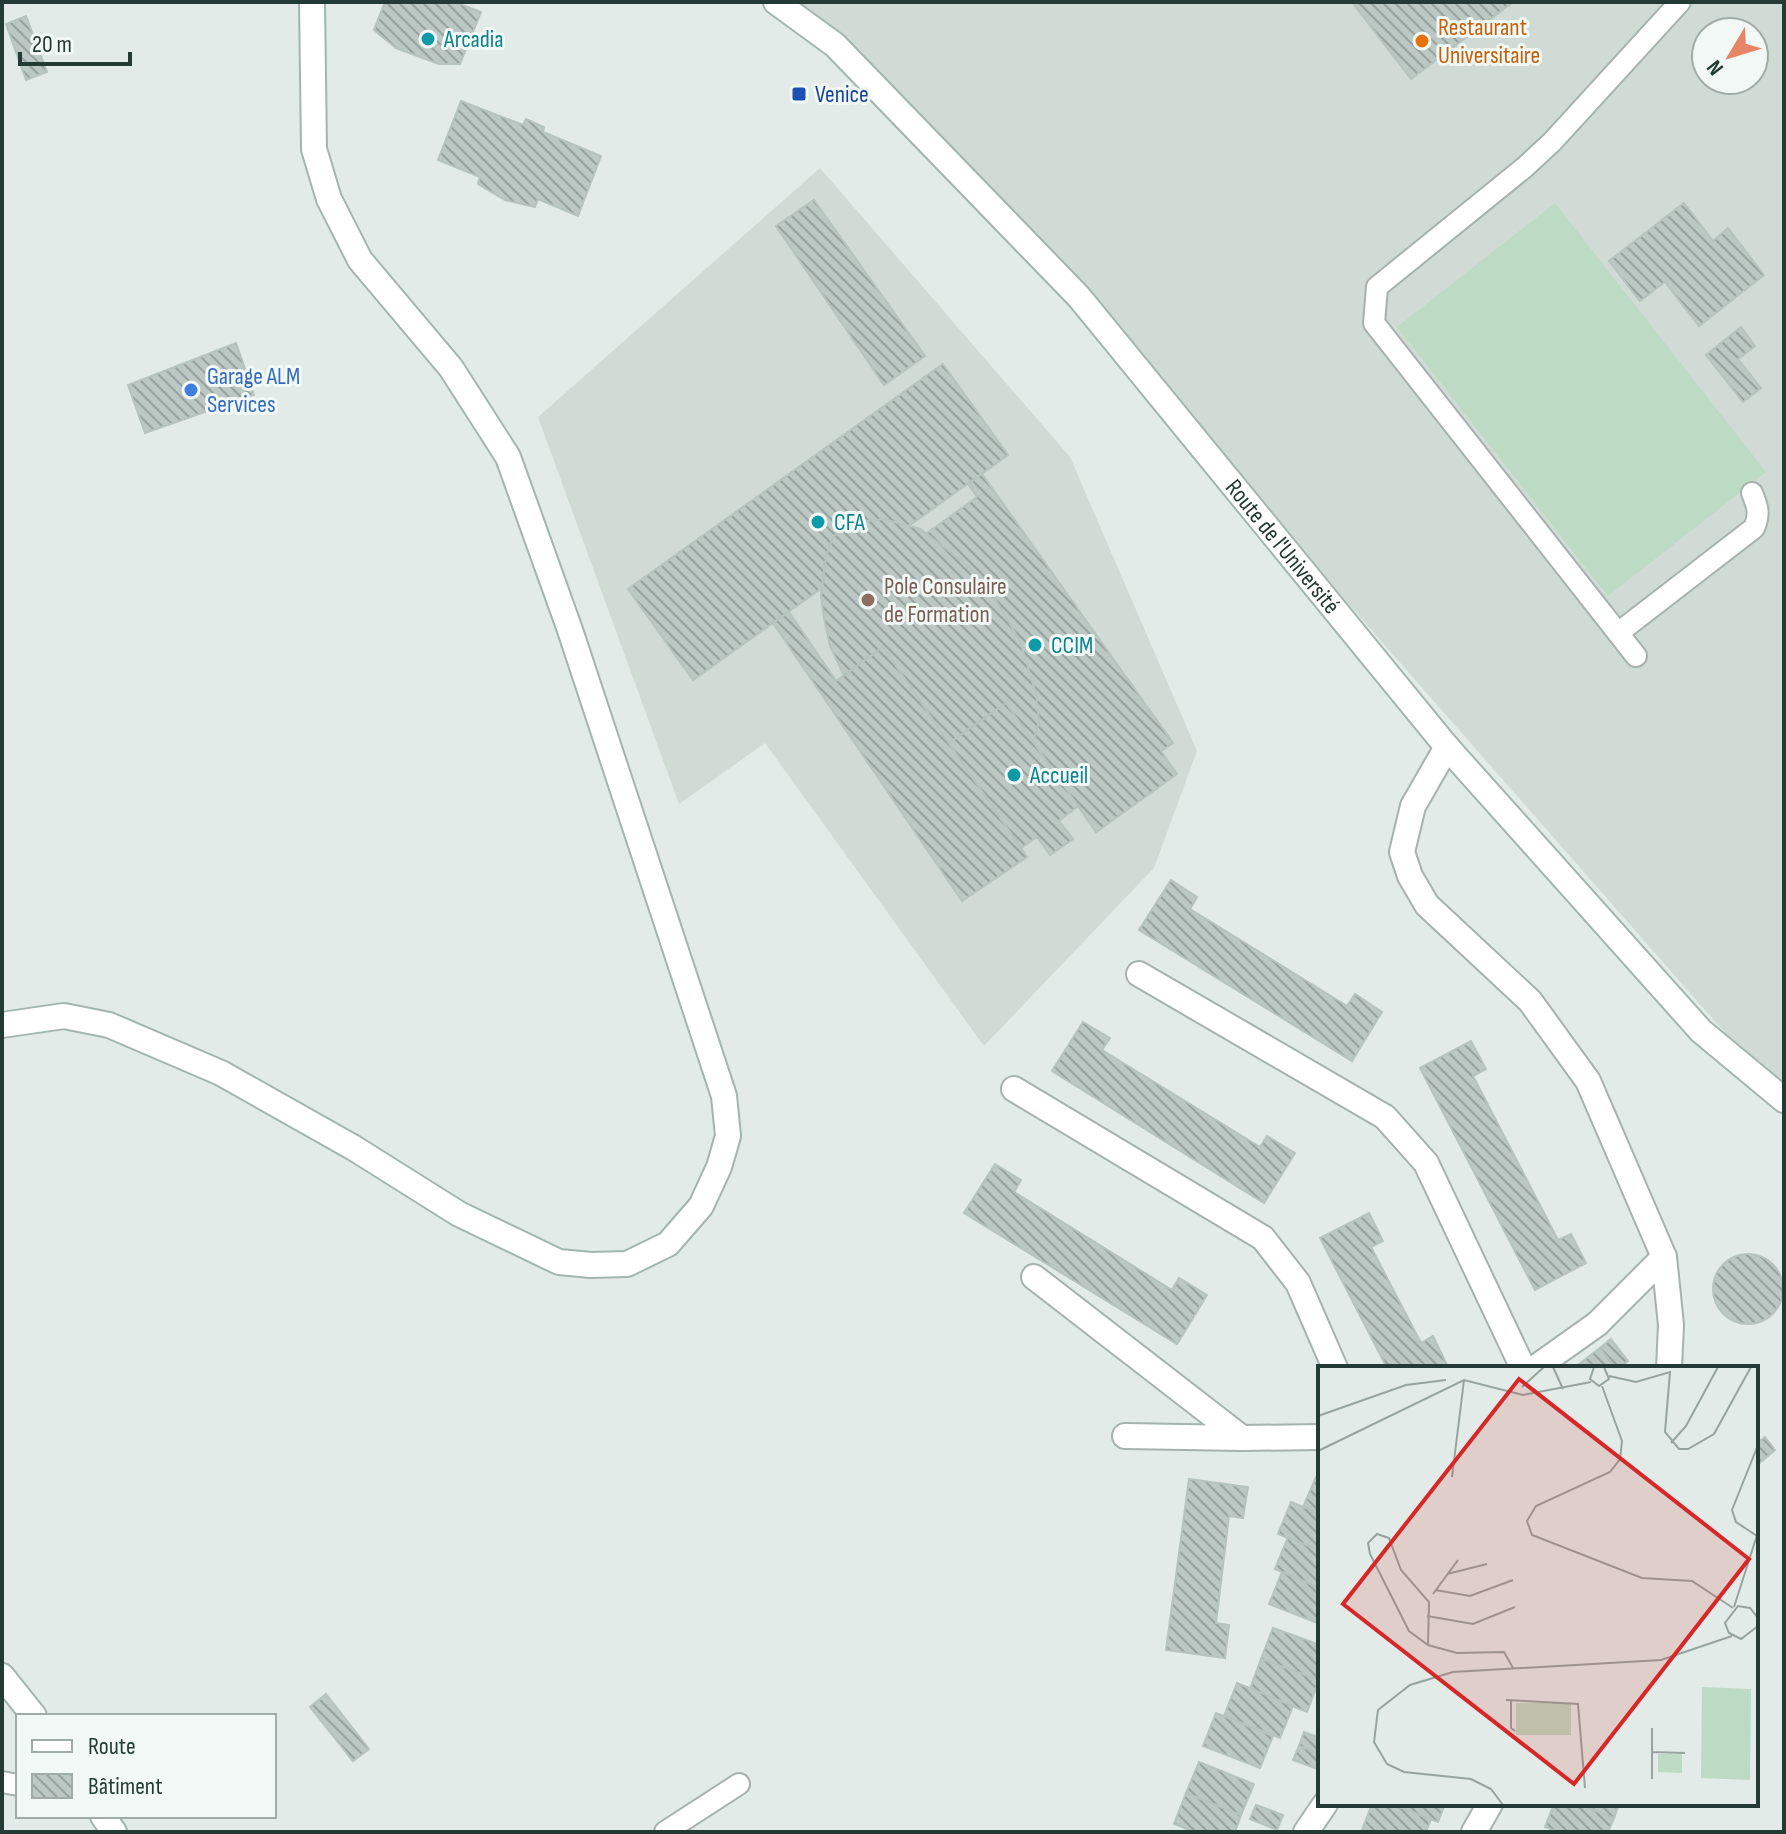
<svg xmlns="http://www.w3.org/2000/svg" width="1786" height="1834" viewBox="0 0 1786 1834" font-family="'Sofia Sans Condensed',sans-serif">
<defs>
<pattern id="building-back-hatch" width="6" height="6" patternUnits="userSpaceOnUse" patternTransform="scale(2)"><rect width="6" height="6" fill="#bbc8c3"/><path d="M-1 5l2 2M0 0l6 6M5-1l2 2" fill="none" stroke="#98a39f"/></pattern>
</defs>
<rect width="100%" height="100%" fill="#e2ebe7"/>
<g fill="#d0dbd6" fill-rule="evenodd">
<path d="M 764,2 L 1784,2 L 1784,1100 L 1079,297 L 835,45 ZM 1706,32 L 1754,32 L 1754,80 L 1706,80 Z"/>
<polygon points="820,168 1070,457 1197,751 1154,868 984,1046 765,743 679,804 538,417"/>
</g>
<polygon fill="#bddac4" points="1555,203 1766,472 1608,596 1397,327"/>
<g fill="url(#building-back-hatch)" stroke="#b5c4be" stroke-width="2">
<polygon points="385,2 455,2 481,12 460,64 439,64 396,48 374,30"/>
<polygon points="1352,2 1513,2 1411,79"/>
<polygon points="26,16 47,72 26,80 6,24"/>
<polygon points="461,101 523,125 526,119 544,127 543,132 601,156 578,216 538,199 535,207 505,200 478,184 480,177 438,160"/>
<polygon points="814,200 925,356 884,385 776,226"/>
<polygon points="1684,203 1713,241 1728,228 1764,275 1699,326 1665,282 1640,301 1609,261"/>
<polygon points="1741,327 1755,346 1738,359 1761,388 1743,402 1706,355"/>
<polygon points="236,343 254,395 145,433 128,385"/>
<polygon points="943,364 1008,455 693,680 628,589"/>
<polygon points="982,474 1173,743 1161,751 1177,774 1096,832 892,539 900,534 909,546 977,497 968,484"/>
<polygon points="883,519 920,529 962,561 978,576 991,592 1020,641 1036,694 1039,722 1027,762 1012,777 997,781 963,778 922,758 893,740 870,715 846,680 830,646 824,618 821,596 826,556 833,537 849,523"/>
<polygon points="789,612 836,681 883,647 1027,857 962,901 773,623"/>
<polygon points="1006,703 1078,806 1059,821 1073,839 1050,855 1037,837 1021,848 949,743"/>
<polygon points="1171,880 1197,897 1190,909 1347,1006 1355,994 1382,1012 1352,1061 1139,930"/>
<polygon points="1083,1022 1110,1038 1102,1050 1260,1147 1267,1136 1295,1153 1264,1203 1052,1071"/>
<polygon points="1471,1041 1486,1069 1473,1076 1558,1240 1571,1234 1586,1263 1535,1290 1420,1068"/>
<polygon points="995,1164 1021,1180 1014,1192 1172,1290 1179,1278 1207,1295 1177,1344 964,1213"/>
<polygon points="1369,1213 1383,1241 1371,1247 1421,1343 1433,1336 1447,1365 1441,1368 1387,1368 1320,1238"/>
<circle cx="1748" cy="1289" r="35"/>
<polygon points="1611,1339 1628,1361 1619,1368 1615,1368 1600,1348"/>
<polygon points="1600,1348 1615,1368 1574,1368"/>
<polygon points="1765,1437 1775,1450 1756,1466 1756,1444"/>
<polygon points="1316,1477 1320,1479 1320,1514 1303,1507"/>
<polygon points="1189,1479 1248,1487 1243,1518 1229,1516 1216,1623 1229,1625 1225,1658 1166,1650"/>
<polygon points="1291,1502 1320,1514 1320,1551 1278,1534"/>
<polygon points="1288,1537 1320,1551 1320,1588 1275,1569"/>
<polygon points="1282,1572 1320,1588 1320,1624 1269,1604"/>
<polygon points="1273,1628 1320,1645 1319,1680 1261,1659"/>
<polygon points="1261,1659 1319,1680 1307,1712 1250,1689"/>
<polygon points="1237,1683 1293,1706 1280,1738 1224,1716"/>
<polygon points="326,1694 369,1749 353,1761 310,1707"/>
<polygon points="1216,1713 1273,1736 1260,1768 1203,1746"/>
<polygon points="1304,1732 1320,1738 1320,1754 1299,1746"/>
<polygon points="1299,1746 1320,1754 1320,1770 1293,1760"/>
<polygon points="1199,1762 1254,1784 1241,1815 1186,1793"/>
<polygon points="1186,1793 1241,1815 1235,1832 1195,1832 1174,1824"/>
<polygon points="1372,1804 1392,1804 1431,1819 1426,1832 1369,1832 1362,1830"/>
<polygon points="1392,1804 1445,1804 1438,1822"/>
<polygon points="1554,1804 1578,1804 1614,1818 1608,1832 1559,1832 1545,1827"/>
<polygon points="1578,1804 1619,1804 1614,1818"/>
<polygon points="1256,1805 1283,1815 1277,1830 1250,1819"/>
</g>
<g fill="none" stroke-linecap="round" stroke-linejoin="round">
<defs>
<g id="lane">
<path d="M 1618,633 L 1754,528 C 1760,515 1758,507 1752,493"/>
<polyline points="1636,656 1374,323 1377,287 1525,167 1552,142 1680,2"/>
<polyline points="2,1782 18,1785"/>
<polyline points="665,1832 739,1784"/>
</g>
<g id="street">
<polyline points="1447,747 1413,806 1402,852 1410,876 1427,905 1530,1001 1588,1081 1664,1257 1671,1325 1669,1368"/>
<polyline points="1139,974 1385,1117 1426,1163 1523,1368"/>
<polyline points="1014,1089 1263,1238 1298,1283 1335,1368"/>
<polyline points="1034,1277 1242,1438"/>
<polyline points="1535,1368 1597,1324 1664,1257"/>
<polyline points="1125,1436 1242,1438 1320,1437"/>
<polyline points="1306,1832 1325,1804"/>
<polyline points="1474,1832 1490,1804"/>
</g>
<g id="secondary">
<path id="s1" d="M 776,2 L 835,45 L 1079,297 L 1447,747 L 1701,1031 L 1784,1100"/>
<polyline points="2,1025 64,1016 109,1025 221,1073 354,1148 459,1214 559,1262 591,1265 627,1264 668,1244 701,1206 719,1167 728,1136 724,1096 570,630 508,457 451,368 360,260 329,199 314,149 312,2"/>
<polyline points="2,1676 34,1716"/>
<polyline points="103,1816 114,1832"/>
</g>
</defs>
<use href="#lane" stroke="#a5b2ae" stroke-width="24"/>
<use href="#street" stroke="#a5b2ae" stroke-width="28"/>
<use href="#secondary" stroke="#a2b6ae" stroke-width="28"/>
<use href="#lane" stroke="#fff" stroke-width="20"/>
<use href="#street" stroke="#fff" stroke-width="24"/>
<use href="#secondary" stroke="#fff" stroke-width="24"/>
</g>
<g fill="#0f9aa8" stroke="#f2f8f5" stroke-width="3">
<circle cx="428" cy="39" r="8"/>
<circle cx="818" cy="522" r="8"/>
<circle cx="1035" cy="645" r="8"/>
<circle cx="1014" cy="775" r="8"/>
</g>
<circle fill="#e8710a" stroke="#f2f8f5" stroke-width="3" cx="1422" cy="41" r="8"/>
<rect fill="#1a4fb4" stroke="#f2f8f5" stroke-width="3" x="791" y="86" width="16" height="16" rx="4"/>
<circle fill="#3f7fe0" stroke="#f2f8f5" stroke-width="3" cx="191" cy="390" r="8"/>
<circle fill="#8d6e63" stroke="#f2f8f5" stroke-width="3" cx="868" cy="600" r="8"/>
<g text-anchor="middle" stroke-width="6" stroke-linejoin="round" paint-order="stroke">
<g font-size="24" fill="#c56008" stroke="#f2f8f5" text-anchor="start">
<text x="1438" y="35">Restaurant<tspan x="1438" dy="28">Universitaire</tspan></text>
</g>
<g font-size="24" fill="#0d838f" stroke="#f2f8f5" text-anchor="start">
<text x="444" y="47">Arcadia</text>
<text x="834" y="530">CFA</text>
<text x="1051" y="653">CCIM</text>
<text x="1030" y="783">Accueil</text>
</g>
<g font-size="24" fill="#164399" stroke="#f2f8f5" text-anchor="start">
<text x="815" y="102">Venice</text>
</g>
<g font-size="24" fill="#366cbe" stroke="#f2f8f5" text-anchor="start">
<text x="207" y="384">Garage ALM<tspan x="207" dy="28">Services</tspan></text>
</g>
<g font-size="24" fill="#243a34" stroke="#f2f8f5">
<text dy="8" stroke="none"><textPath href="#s1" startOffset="746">Route de l'Université</textPath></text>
</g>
<g font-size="24" fill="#785e54" stroke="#f2f8f5" text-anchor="start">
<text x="884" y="594">Pole Consulaire<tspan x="884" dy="28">de Formation</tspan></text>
</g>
</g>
<g transform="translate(1318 1366)">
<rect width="440" height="440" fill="#e2ebe7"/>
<path d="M 384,321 L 433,323 L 432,414 L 383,412 ZM 198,337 L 253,337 L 253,369 L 198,369 ZM 340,388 L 364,388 L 364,407 L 340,406 Z" fill="#bddac4"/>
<path fill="none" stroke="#96a49f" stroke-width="2" d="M 235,1 L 245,23M 276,1 L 272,13 L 281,20 L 291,13 L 286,1M 291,10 L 318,16 L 352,6 L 347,66 L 361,83 L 370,83 L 396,68 L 433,1M 284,20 L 304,75 L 302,93 L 292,106 L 218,140 L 209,155 L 214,169 L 324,212 L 374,215 L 415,242M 204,21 L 226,1M 0,50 L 88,19 L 128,14M 353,77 L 368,60 L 400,1M 0,85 L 146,14 L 205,29 L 273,16M 134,111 L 146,14M 439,170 L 418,156 L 414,144 L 440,79M 129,208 L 169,198M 117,224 L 152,230 L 195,214M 115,228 L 140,194M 416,241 L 440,166M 109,250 L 155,258 L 197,241M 440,252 L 432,242 L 420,240 L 407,257 L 411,267 L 423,273 L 440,260M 110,279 L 111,236 L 83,204 L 71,172 L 59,168 L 50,177 L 52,188 L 91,265 L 110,279 L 139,287 L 186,286 L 195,302M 188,334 L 260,338 L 267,422M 193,334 L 193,362 L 197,365M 334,386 L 367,387M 334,413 L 334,362M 185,439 L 173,423 L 153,413 L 86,406 L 69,398 L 56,376 L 60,344 L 92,319 L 135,306 L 343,294 L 414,270"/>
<path fill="#d62828" fill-opacity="0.15" stroke="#d62828" stroke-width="4" d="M 201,13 L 431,193 L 256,418 L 25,238 Z"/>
<rect width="440" height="440" fill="none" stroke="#243a34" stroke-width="4"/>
</g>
<rect width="1786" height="1834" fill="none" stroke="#243a34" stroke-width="8"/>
<rect x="16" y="1714" width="260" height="104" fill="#f2f8f5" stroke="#a0aca8" stroke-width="2"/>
<rect x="32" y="1740" width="40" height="12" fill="#ffffff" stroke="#a0aca8" stroke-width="2"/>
<text x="88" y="1754" font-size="24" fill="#243a34">Route</text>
<rect x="32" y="1774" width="40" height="24" fill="url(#building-back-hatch)" stroke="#a0aca8" stroke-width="2"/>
<text x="88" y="1794" font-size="24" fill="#243a34">Bâtiment</text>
<g transform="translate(1730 56) rotate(232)"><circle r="38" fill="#f2f8f5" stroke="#a0aca8" stroke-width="2"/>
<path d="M0-6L14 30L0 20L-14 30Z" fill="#e68465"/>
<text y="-12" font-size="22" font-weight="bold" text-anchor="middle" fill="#243a34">N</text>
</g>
<path d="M20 52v12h110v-12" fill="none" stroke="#243a34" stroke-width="4"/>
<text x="32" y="52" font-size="24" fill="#243a34" stroke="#f2f8f5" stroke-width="6" paint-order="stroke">20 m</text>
</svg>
